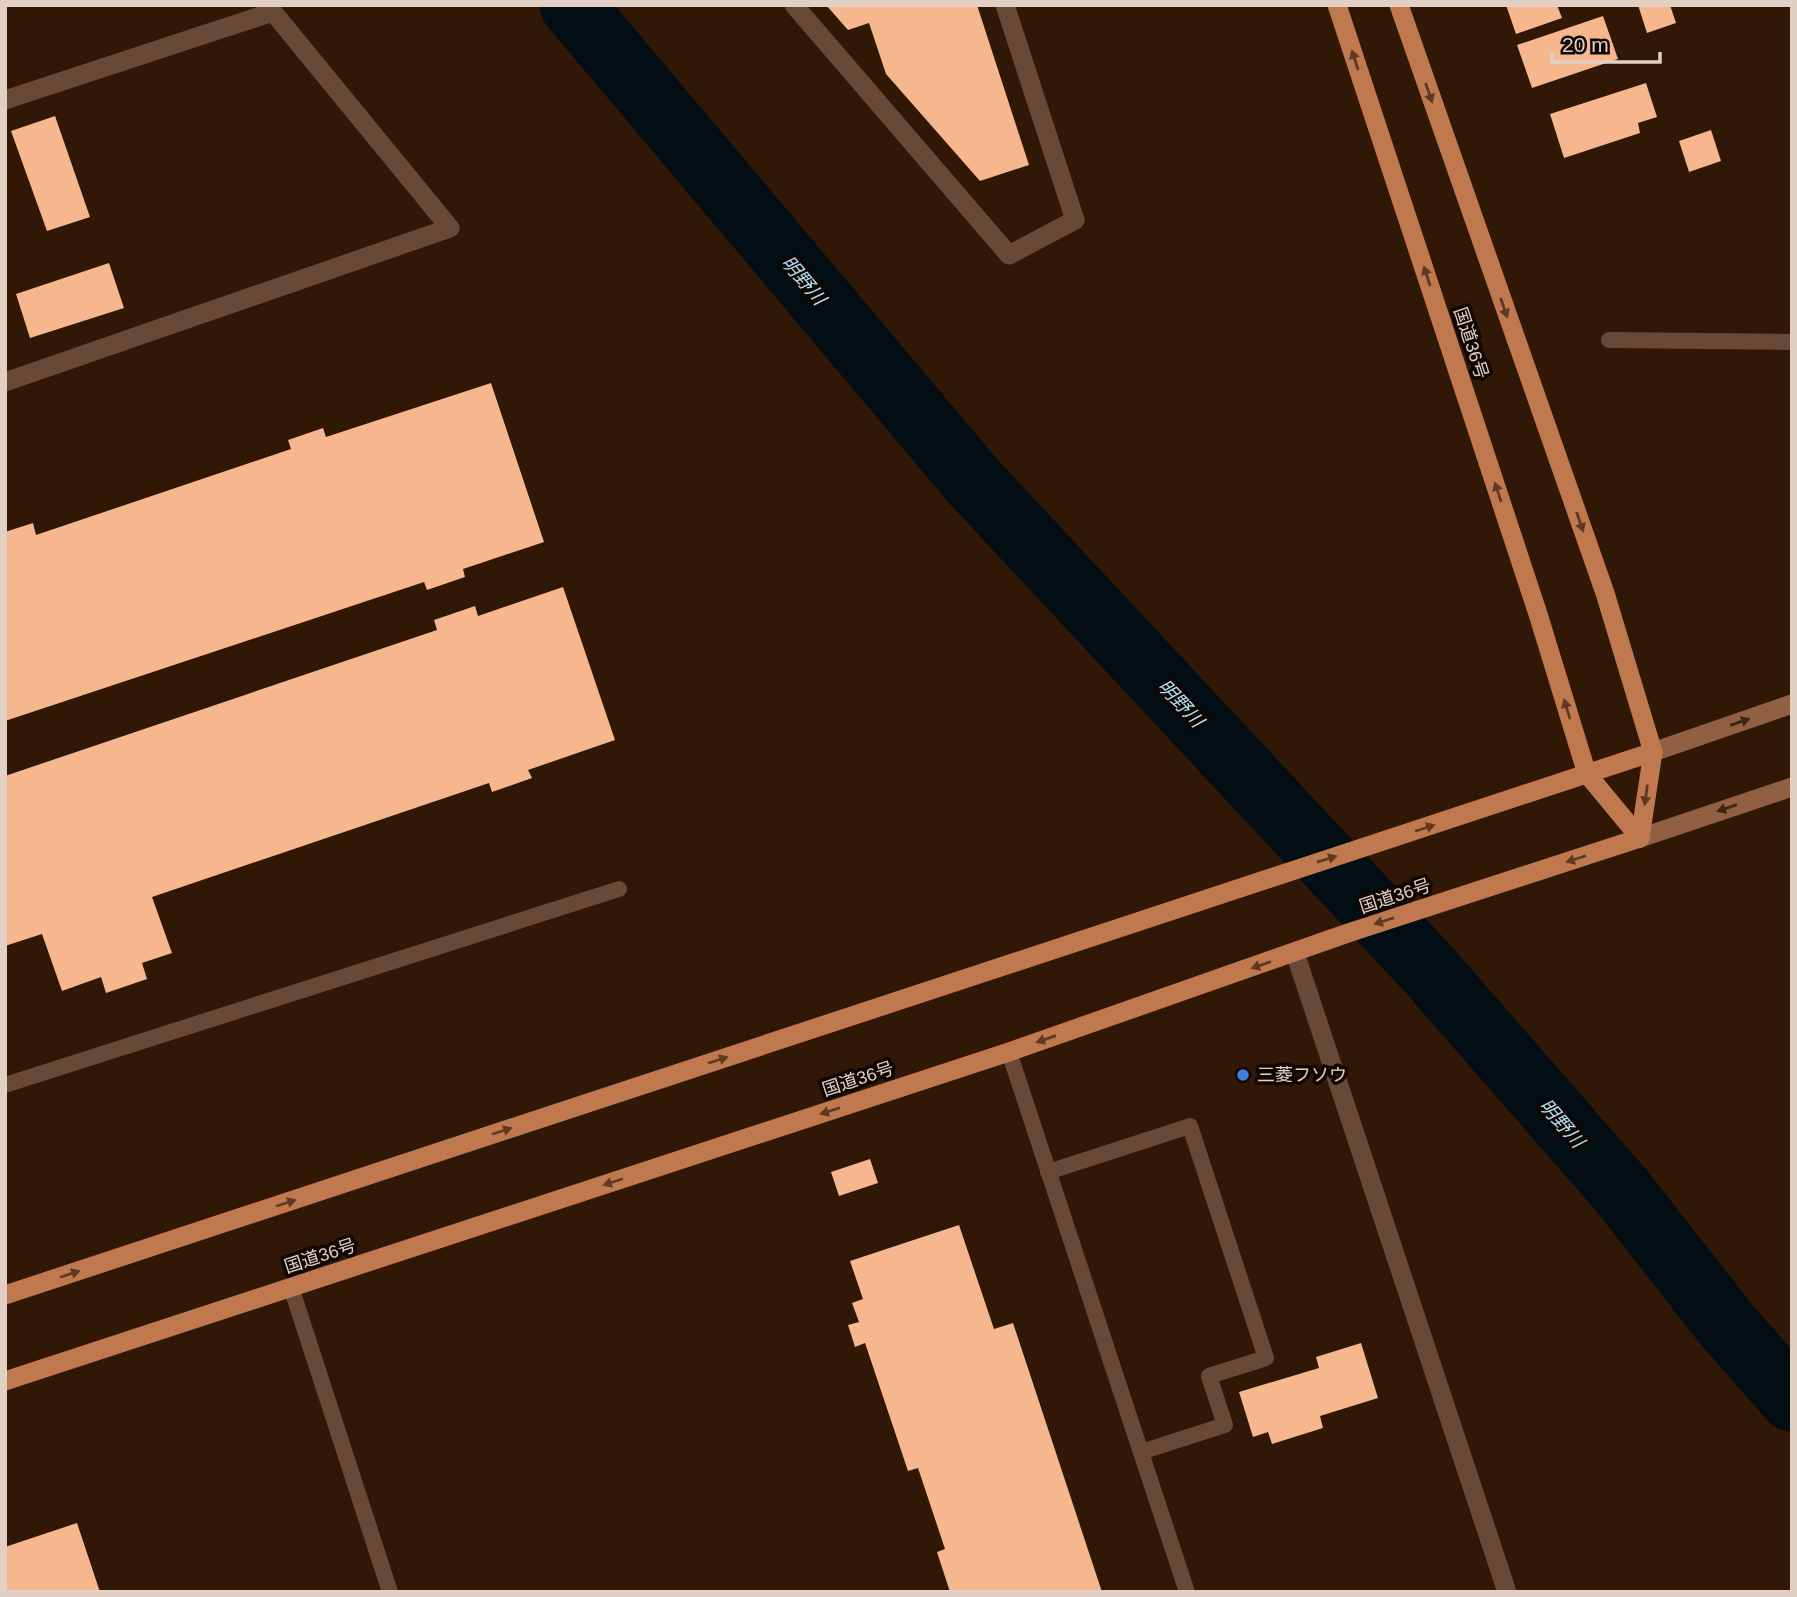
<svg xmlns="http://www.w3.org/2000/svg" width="1797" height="1597" viewBox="0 0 1797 1597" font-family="Helvetica,'Noto Sans JP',sans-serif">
<rect width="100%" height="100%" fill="#311705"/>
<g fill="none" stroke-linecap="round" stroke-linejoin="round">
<polyline stroke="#020e13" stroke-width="65" points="572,5 973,481 1429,970 1621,1190 1726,1324 1792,1399"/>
</g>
<g fill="#f6b78e">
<polygon points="826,5 977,5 1029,165 980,181 886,74 869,23 848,30"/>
<polygon points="1506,5 1557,5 1562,18 1516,34"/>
<polygon points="1638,5 1670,5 1676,23 1647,33"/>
<polygon points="1603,16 1618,59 1532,88 1517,45"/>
<polygon points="1646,83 1657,117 1638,123 1640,133 1564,158 1550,114"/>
<polygon points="55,116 90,217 47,231 11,131"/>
<polygon points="1711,130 1721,161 1689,172 1679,141"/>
<polygon points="109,263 124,308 30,338 16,294"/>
<polygon points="491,383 544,542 463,569 465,577 427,590 424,582 5,721 5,532 33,523 36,535 291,449 288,440 323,428 326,437"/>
<polygon points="563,587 615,740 528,770 532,778 492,792 489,783 152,897 172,953 142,963 147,979 106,993 101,977 62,991 42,934 5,946 5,776 437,630 434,620 475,606 478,616"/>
<polygon points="870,1159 878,1183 839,1196 831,1172"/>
<polygon points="959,1225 994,1329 1013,1323 1102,1592 950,1592 937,1552 945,1549 918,1468 908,1471 865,1343 855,1347 848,1325 859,1322 852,1303 863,1299 850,1261"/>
<polygon points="1361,1343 1378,1398 1320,1416 1323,1428 1272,1444 1268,1432 1253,1437 1239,1392 1319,1368 1316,1357"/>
<polygon points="77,1523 100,1592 5,1592 5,1547"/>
</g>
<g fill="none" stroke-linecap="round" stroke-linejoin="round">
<g stroke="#684937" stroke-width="16">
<polyline points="1609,340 1792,342"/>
<polyline points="1009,1052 1187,1592"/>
<polyline points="5,1085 619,889"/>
<polyline points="1048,1172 1190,1126 1266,1358 1209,1376 1225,1425 1141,1452"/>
<polyline points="291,1287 390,1592"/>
</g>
<g stroke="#684937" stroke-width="19">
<polyline points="794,5 1009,255 1075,220"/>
<polyline points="5,100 273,12"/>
<polyline points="1295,953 1507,1592"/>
</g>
<g stroke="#684937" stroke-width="19">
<polyline points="1005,5 1075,220"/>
<polyline points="5,382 450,228 273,12"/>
</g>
<g stroke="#915f42" stroke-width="19">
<polyline points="1653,752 1792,704"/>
<polyline points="1640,838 1792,787"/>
</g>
<g stroke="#c0784e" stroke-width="19">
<polyline points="1337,5 1538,614 1587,774 1640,838"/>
<polyline points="1399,5 1605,593 1653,752 1640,838"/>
<polyline points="5,1295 1653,752"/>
<polyline points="5,1381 1009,1052 1348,933 1640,838"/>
</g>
</g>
<defs><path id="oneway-solid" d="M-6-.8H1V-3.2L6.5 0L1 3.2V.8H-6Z" transform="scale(1.75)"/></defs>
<g fill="#5f3924">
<use href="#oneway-solid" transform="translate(1355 60) rotate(-108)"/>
<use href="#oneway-solid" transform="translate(1429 93) rotate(71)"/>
<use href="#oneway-solid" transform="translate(1427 276) rotate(-108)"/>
<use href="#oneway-solid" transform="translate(1504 308) rotate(71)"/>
<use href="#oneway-solid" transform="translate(1498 492) rotate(-108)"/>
<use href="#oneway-solid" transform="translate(1580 522) rotate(71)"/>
<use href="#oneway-solid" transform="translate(1567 709) rotate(-107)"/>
<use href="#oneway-solid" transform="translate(1646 795) rotate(98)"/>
<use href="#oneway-solid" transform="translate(1425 828) rotate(-18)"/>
<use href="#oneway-solid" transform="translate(1327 859) rotate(-17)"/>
<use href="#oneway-solid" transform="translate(1576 859) rotate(162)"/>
<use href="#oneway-solid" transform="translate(1384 921) rotate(162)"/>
<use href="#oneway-solid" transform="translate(1261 965) rotate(161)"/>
<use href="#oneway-solid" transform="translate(1046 1039) rotate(161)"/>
<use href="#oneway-solid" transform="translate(718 1060) rotate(-18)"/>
<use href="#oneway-solid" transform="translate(830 1111) rotate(162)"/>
<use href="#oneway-solid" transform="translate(502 1131) rotate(-18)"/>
<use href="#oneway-solid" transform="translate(613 1182) rotate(162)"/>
<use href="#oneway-solid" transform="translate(286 1203) rotate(-18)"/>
<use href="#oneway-solid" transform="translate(70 1274) rotate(-18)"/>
</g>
<g fill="#3d2518">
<use href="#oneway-solid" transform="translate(1740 722) rotate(-19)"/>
<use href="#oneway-solid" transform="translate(1727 808) rotate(161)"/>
</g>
<circle fill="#3f7fe0" stroke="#100602" stroke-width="2.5" cx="1243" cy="1075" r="7"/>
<g text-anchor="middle" stroke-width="7" stroke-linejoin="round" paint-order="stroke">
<g font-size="18" fill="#e2d0c5" stroke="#100602">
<text transform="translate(1471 343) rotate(72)" y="6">国道36号</text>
<text transform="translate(1395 896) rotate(-18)" y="6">国道36号</text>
<text transform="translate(858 1079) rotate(-18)" y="6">国道36号</text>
<text transform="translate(320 1256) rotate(-18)" y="6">国道36号</text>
</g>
<g font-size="18" fill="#e2d0c5" stroke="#100602" text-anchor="start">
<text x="1257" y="1081">三菱フソウ</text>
</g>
<g font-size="19" font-style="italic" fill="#afe1f4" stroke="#100602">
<text transform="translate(804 280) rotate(50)" y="7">明野川</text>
<text transform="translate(1181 703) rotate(47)" y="7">明野川</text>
<text transform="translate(1562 1123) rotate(49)" y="7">明野川</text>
</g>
</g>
<rect width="1797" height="1597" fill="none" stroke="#e2d0c5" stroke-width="14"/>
<path d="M1552 52v10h108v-10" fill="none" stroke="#e2d0c5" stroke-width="3.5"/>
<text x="1562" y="52" font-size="21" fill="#e2d0c5" stroke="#100602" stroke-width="5" paint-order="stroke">20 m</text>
</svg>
